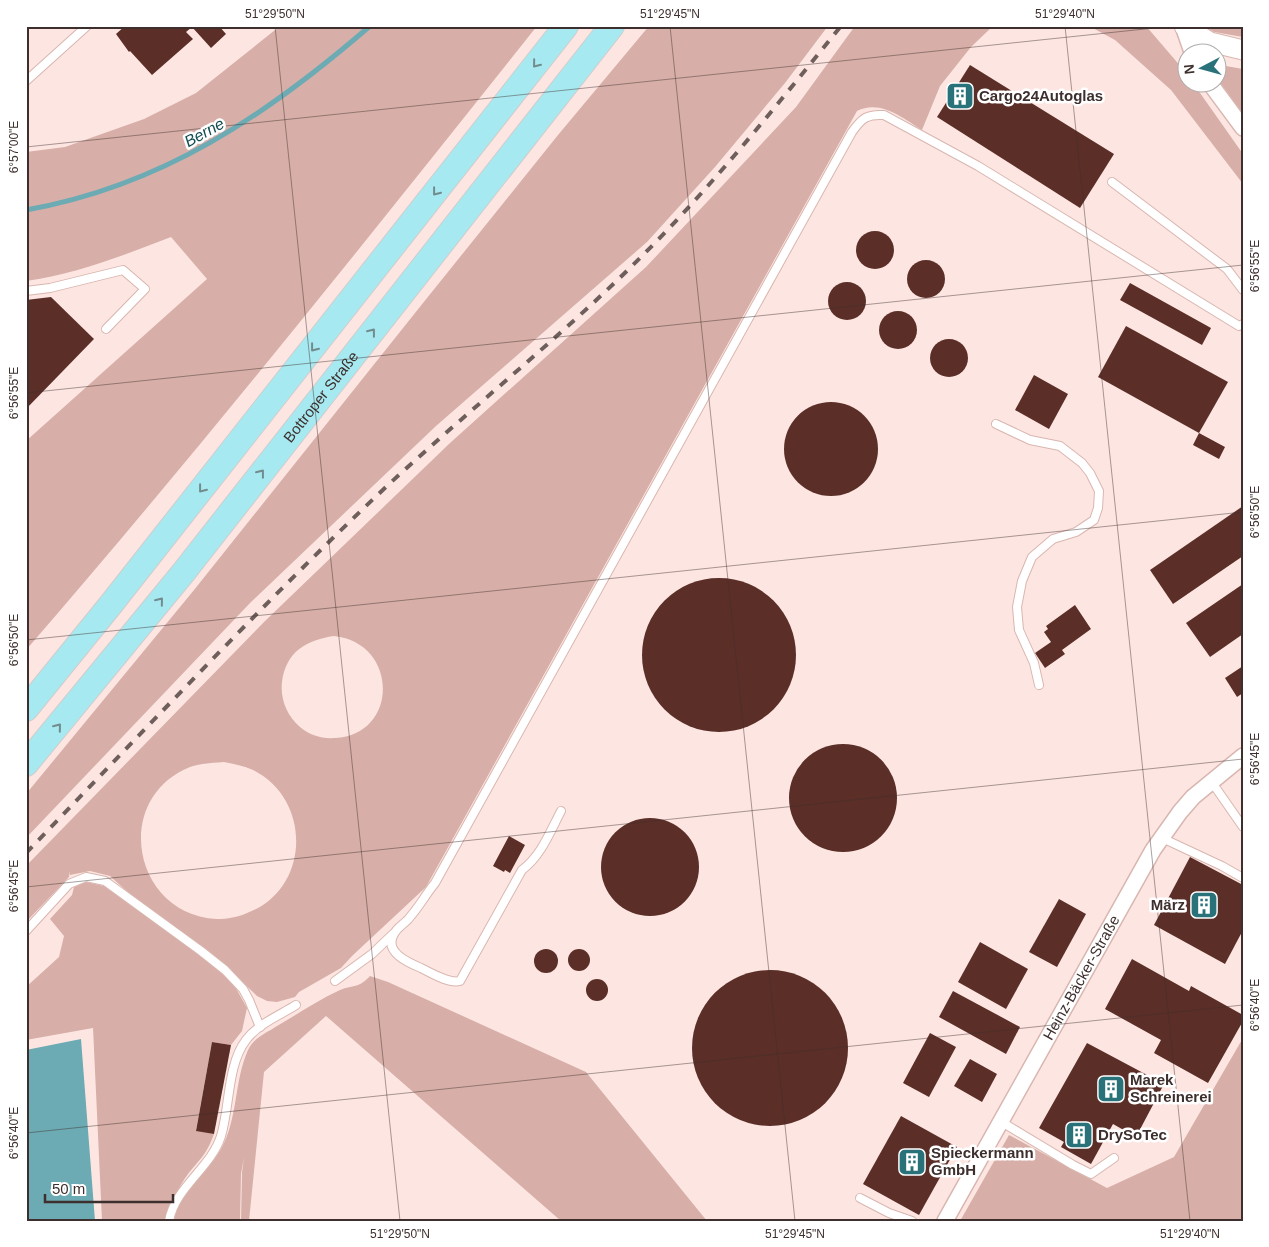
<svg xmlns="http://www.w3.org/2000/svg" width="1269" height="1247" viewBox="0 0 1269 1247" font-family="Helvetica,sans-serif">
<rect width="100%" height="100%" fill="#fde6e2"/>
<g fill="#d7afa8" fill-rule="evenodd">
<path d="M 280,26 L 537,26 C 370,236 202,447 26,650 L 26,441 L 207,279 L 171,237 C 125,255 76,274 26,281 L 26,152 L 65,147 L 144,119 L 196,93 Z"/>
<polygon points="649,26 828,26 785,83 715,167 647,242 436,426 251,602 26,838 26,794 194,590 423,303 558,135"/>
<path d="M 855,26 L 993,26 L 971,47 L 940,86 L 922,130 C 903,118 880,99 857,111 L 426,887 L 352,956 L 341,968 L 299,992 L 295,997 L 277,1002 L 267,1001 L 257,996 L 228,968 L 141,904 L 110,876 L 90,871 L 70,875 L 70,871 L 69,877 L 26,922 L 26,866 L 264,622 L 450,443 L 646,267 L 796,107 ZM 334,636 C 399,643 399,735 335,738 C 322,739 309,735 300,727 C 287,716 280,699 282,682 C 286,652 306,640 334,636 ZM 224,762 C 234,764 244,766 253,770 C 313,800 310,890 247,913 C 238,917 227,919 217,919 C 133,915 111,799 190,767 C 201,763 213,763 224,762 Z"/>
<polygon points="1089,26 1146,26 1182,68 1186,74 1186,82 1193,83 1243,154 1243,184 1171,90 1115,40"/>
<polygon points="1204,26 1243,26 1243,37 1214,32"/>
<polygon points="1220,65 1243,69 1243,114 1217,78 1217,69"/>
<path d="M 86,882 L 104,886 L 198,953 L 233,983 L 247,1008 L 242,1031 L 231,1045 L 212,1042 L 196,1130 L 214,1134 C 207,1154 200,1159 188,1174 C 180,1185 168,1207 165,1221 L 102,1221 L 93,1028 L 26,1040 L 26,987 L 59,957 L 64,936 L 50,919 L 72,895 L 74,887 Z"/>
<path d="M 370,976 L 388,982 L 586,1072 L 707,1221 L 561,1221 L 326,1016 L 264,1072 L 249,1221 L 241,1221 L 242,1173 L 244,1157 L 241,1174 L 240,1221 L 174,1221 C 177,1195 208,1172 221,1149 C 238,1119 234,1081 248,1050 C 254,1037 267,1033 277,1026 C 298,1014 318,1000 340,990 C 346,987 352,987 358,985 C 363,983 367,979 370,976 Z"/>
<polygon points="1243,1038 1243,1221 960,1221 1009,1135 1107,1188 1174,1157"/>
</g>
<polygon fill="#6cabb3" points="81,1039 95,1221 26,1221 26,1050"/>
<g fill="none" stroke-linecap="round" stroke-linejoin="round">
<path stroke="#6cabb3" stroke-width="5" d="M 26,210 C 162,186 267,115 370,26"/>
</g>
<g fill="#5b2f28">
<polygon points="125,26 219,26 226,34 211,48 192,27 186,32 193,39 152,75 130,51 129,52 116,34"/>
<polygon points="970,65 1114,154 1080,208 937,117"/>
<circle cx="875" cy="250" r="19"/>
<circle cx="926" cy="279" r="19"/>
<circle cx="847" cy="301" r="19"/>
<polygon points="1130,283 1211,328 1202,345 1120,300"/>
<polygon points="51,297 94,339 26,409 26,300"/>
<circle cx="898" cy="330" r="19"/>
<polygon points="1126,326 1228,382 1199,433 1098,377"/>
<circle cx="949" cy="358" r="19"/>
<polygon points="1034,375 1068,394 1049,429 1015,410"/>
<circle cx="831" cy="449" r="47"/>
<polygon points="1199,433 1225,447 1219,459 1193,445"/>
<polygon points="1243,506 1243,556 1173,604 1150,570"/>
<circle cx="719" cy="655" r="77"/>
<polygon points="1243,584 1243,634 1210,657 1186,623"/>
<polygon points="1075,605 1091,629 1062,650 1065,654 1045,668 1035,653 1051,642 1044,632 1048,629 1046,626"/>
<polygon points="1243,666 1243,693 1237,697 1225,678"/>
<circle cx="843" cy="798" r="54"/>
<circle cx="650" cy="867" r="49"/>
<polygon points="509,836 525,845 510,873 505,870 504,872 493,866"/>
<polygon points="1190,857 1243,885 1243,930 1225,964 1154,925"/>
<polygon points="1059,899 1086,914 1057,967 1029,952"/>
<polygon points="980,942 1028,969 1006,1009 958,982"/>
<circle cx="579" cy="960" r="11"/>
<circle cx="546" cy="961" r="12"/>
<polygon points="1132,959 1189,991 1191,986 1243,1015 1243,1021 1208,1083 1154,1053 1161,1040 1105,1009"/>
<circle cx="770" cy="1048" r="78"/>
<circle cx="597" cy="990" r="11"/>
<polygon points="953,991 1020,1027 1006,1054 939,1017"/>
<polygon points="930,1033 956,1047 929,1097 903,1083"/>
<polygon points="212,1042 231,1045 214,1134 196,1131"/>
<polygon points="1087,1043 1164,1084 1136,1137 1113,1124 1091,1164 1061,1147 1064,1142 1039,1128"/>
<polygon points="970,1059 997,1074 982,1102 954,1086"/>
<polygon points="901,1116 957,1147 919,1215 863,1184"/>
</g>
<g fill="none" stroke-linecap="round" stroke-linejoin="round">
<defs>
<g id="service">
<polyline points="26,81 87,26"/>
<polyline points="1112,182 1227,269 1243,290"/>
<polyline points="26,291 50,288 123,270 145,289 106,329"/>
<polyline points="996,424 1030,440 1060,446 1082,463 1090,473 1099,491 1098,508 1094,520 1076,532 1053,539 1032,557 1022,581 1017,607 1019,630 1034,663 1039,685"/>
<polyline points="1211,781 1243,827"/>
<path d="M 561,811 C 550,832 541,856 522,870 L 460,981 C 449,984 431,973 421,968 C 409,963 383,952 394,934 C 397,927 406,923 410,917 C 419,907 426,894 435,883 L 852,132 C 862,118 867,114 884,115 L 978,166 L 1239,326 L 1243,324"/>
<polyline points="1162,838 1222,866 1243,878"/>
<polyline points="26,931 69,884 86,877 105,881 201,951 225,970 243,989 249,1000 260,1027"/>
<polyline points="335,981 372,954 393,934"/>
<polyline points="1000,1121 1073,1165 1091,1174 1114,1158"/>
<polyline points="860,1198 889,1213 912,1221"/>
<path d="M 169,1221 C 175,1187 211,1168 221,1136 C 230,1107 227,1065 246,1040 C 258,1024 280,1015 296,1005"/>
</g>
<g id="minor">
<polyline points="1183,26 1192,52"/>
<polyline points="1209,82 1243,128"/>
<path id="s1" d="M 945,1221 L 1153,850 L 1180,812 L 1193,797 L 1243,756"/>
</g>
<polyline id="tertiary" points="1184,26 1210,42 1243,50"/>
<g id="primary">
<polyline points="26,709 112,603 566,26"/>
<path id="s2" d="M 26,764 L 183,573 L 612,26"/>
</g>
</defs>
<use href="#service" stroke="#d9b6af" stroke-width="10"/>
<use href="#minor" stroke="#d9b6af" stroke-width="18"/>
<use href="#tertiary" stroke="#d9b6af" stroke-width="21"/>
<use href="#primary" stroke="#d0cdcd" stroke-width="26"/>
<use href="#service" stroke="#fff" stroke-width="8"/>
<use href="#minor" stroke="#fff" stroke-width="15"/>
<use href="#tertiary" stroke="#fff" stroke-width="19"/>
<use href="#primary" stroke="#a7e9f0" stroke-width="24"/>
<path stroke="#6f5f5c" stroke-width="4" stroke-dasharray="9 9" stroke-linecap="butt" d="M 26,853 C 145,730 262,604 387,486 C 471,408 561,337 642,256 C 714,184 777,105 841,26"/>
</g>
<defs><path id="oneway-chevron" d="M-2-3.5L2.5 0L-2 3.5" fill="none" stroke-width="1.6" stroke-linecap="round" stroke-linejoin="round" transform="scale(1.25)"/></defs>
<g stroke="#728c8e">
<use href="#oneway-chevron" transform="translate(536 64) rotate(129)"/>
<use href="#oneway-chevron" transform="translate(436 192) rotate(128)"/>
<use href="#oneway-chevron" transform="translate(372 332) rotate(-52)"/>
<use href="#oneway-chevron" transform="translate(314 348) rotate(128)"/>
<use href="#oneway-chevron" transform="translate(261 473) rotate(-52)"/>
<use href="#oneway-chevron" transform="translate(202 489) rotate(128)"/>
<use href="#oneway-chevron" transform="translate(160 601) rotate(-51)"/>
<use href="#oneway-chevron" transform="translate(58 727) rotate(-51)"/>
</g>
<path fill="none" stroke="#3d2f2d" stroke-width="1" stroke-opacity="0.45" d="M 275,26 L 400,1221M 670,26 L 795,1221M 1065,26 L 1190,1221M 26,147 L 1173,26M 26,393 L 1243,265M 26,640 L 1243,512M 26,887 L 1243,759M 26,1133 L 1243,1005"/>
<defs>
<symbol id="building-square" viewBox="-11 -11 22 22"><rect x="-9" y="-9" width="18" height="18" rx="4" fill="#29727a" stroke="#fff"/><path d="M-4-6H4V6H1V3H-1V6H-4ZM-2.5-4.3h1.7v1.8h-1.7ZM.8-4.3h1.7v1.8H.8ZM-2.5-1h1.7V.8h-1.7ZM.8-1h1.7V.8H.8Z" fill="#fff"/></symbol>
</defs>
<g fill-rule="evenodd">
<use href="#building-square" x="944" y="80" width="32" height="32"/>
<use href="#building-square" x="1188" y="889" width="32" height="32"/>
<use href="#building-square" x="1095" y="1073" width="32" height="32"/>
<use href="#building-square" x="1063" y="1119" width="32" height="32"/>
<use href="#building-square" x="896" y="1146" width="32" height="32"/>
</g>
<g text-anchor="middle" stroke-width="5" stroke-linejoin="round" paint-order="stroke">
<g font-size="15" font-weight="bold" fill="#3d2f2d" stroke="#fff" text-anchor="start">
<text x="979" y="101">Cargo24Autoglas</text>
<text x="1185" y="910" text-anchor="end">März</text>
<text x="1130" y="1085">Marek<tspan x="1130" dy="17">Schreinerei</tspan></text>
<text x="1098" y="1140">DrySoTec</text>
<text x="931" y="1158">Spieckermann<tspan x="931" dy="17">GmbH</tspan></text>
</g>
<g font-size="15" fill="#3d2f2d" stroke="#fff">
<text dy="5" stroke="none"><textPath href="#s2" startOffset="471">Bottroper Straße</textPath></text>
<text dy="5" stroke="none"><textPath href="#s1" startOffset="279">Heinz-Bäcker-Straße</textPath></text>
</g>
<g font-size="16" font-style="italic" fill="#134c52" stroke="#fff">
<text transform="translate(204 132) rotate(-29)" y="6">Berne</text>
</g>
</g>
<rect width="1269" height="1247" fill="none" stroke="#ffffff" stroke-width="55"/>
<g transform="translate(1202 68) rotate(264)"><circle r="24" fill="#ffffff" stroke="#b1acab"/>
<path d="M0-4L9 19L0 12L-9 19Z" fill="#29727a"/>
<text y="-8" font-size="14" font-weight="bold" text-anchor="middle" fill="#3d2f2d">N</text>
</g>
<path d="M45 1194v8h128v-8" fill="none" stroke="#3d2f2d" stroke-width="2.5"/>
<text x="52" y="1194" font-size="15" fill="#3d2f2d" stroke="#ffffff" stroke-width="4" paint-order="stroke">50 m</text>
<rect x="28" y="28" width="1214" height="1192" fill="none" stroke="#3d2f2d" stroke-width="2"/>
<g font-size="12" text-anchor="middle" fill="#3d2f2d">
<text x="275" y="18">51°29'50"N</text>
<text x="670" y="18">51°29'45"N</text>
<text x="1065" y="18">51°29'40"N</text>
<text transform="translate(14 147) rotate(-90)" y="4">6°57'00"E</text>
<text transform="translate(1255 266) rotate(-90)" y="4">6°56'55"E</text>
<text transform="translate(14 393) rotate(-90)" y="4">6°56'55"E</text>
<text transform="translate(1255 512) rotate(-90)" y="4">6°56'50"E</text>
<text transform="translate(14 640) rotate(-90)" y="4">6°56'50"E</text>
<text transform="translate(1255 759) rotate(-90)" y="4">6°56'45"E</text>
<text transform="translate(14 886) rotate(-90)" y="4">6°56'45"E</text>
<text transform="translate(1255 1005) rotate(-90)" y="4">6°56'40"E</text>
<text transform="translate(14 1133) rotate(-90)" y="4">6°56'40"E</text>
<text x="400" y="1238">51°29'50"N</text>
<text x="795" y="1238">51°29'45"N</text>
<text x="1190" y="1238">51°29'40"N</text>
</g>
</svg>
